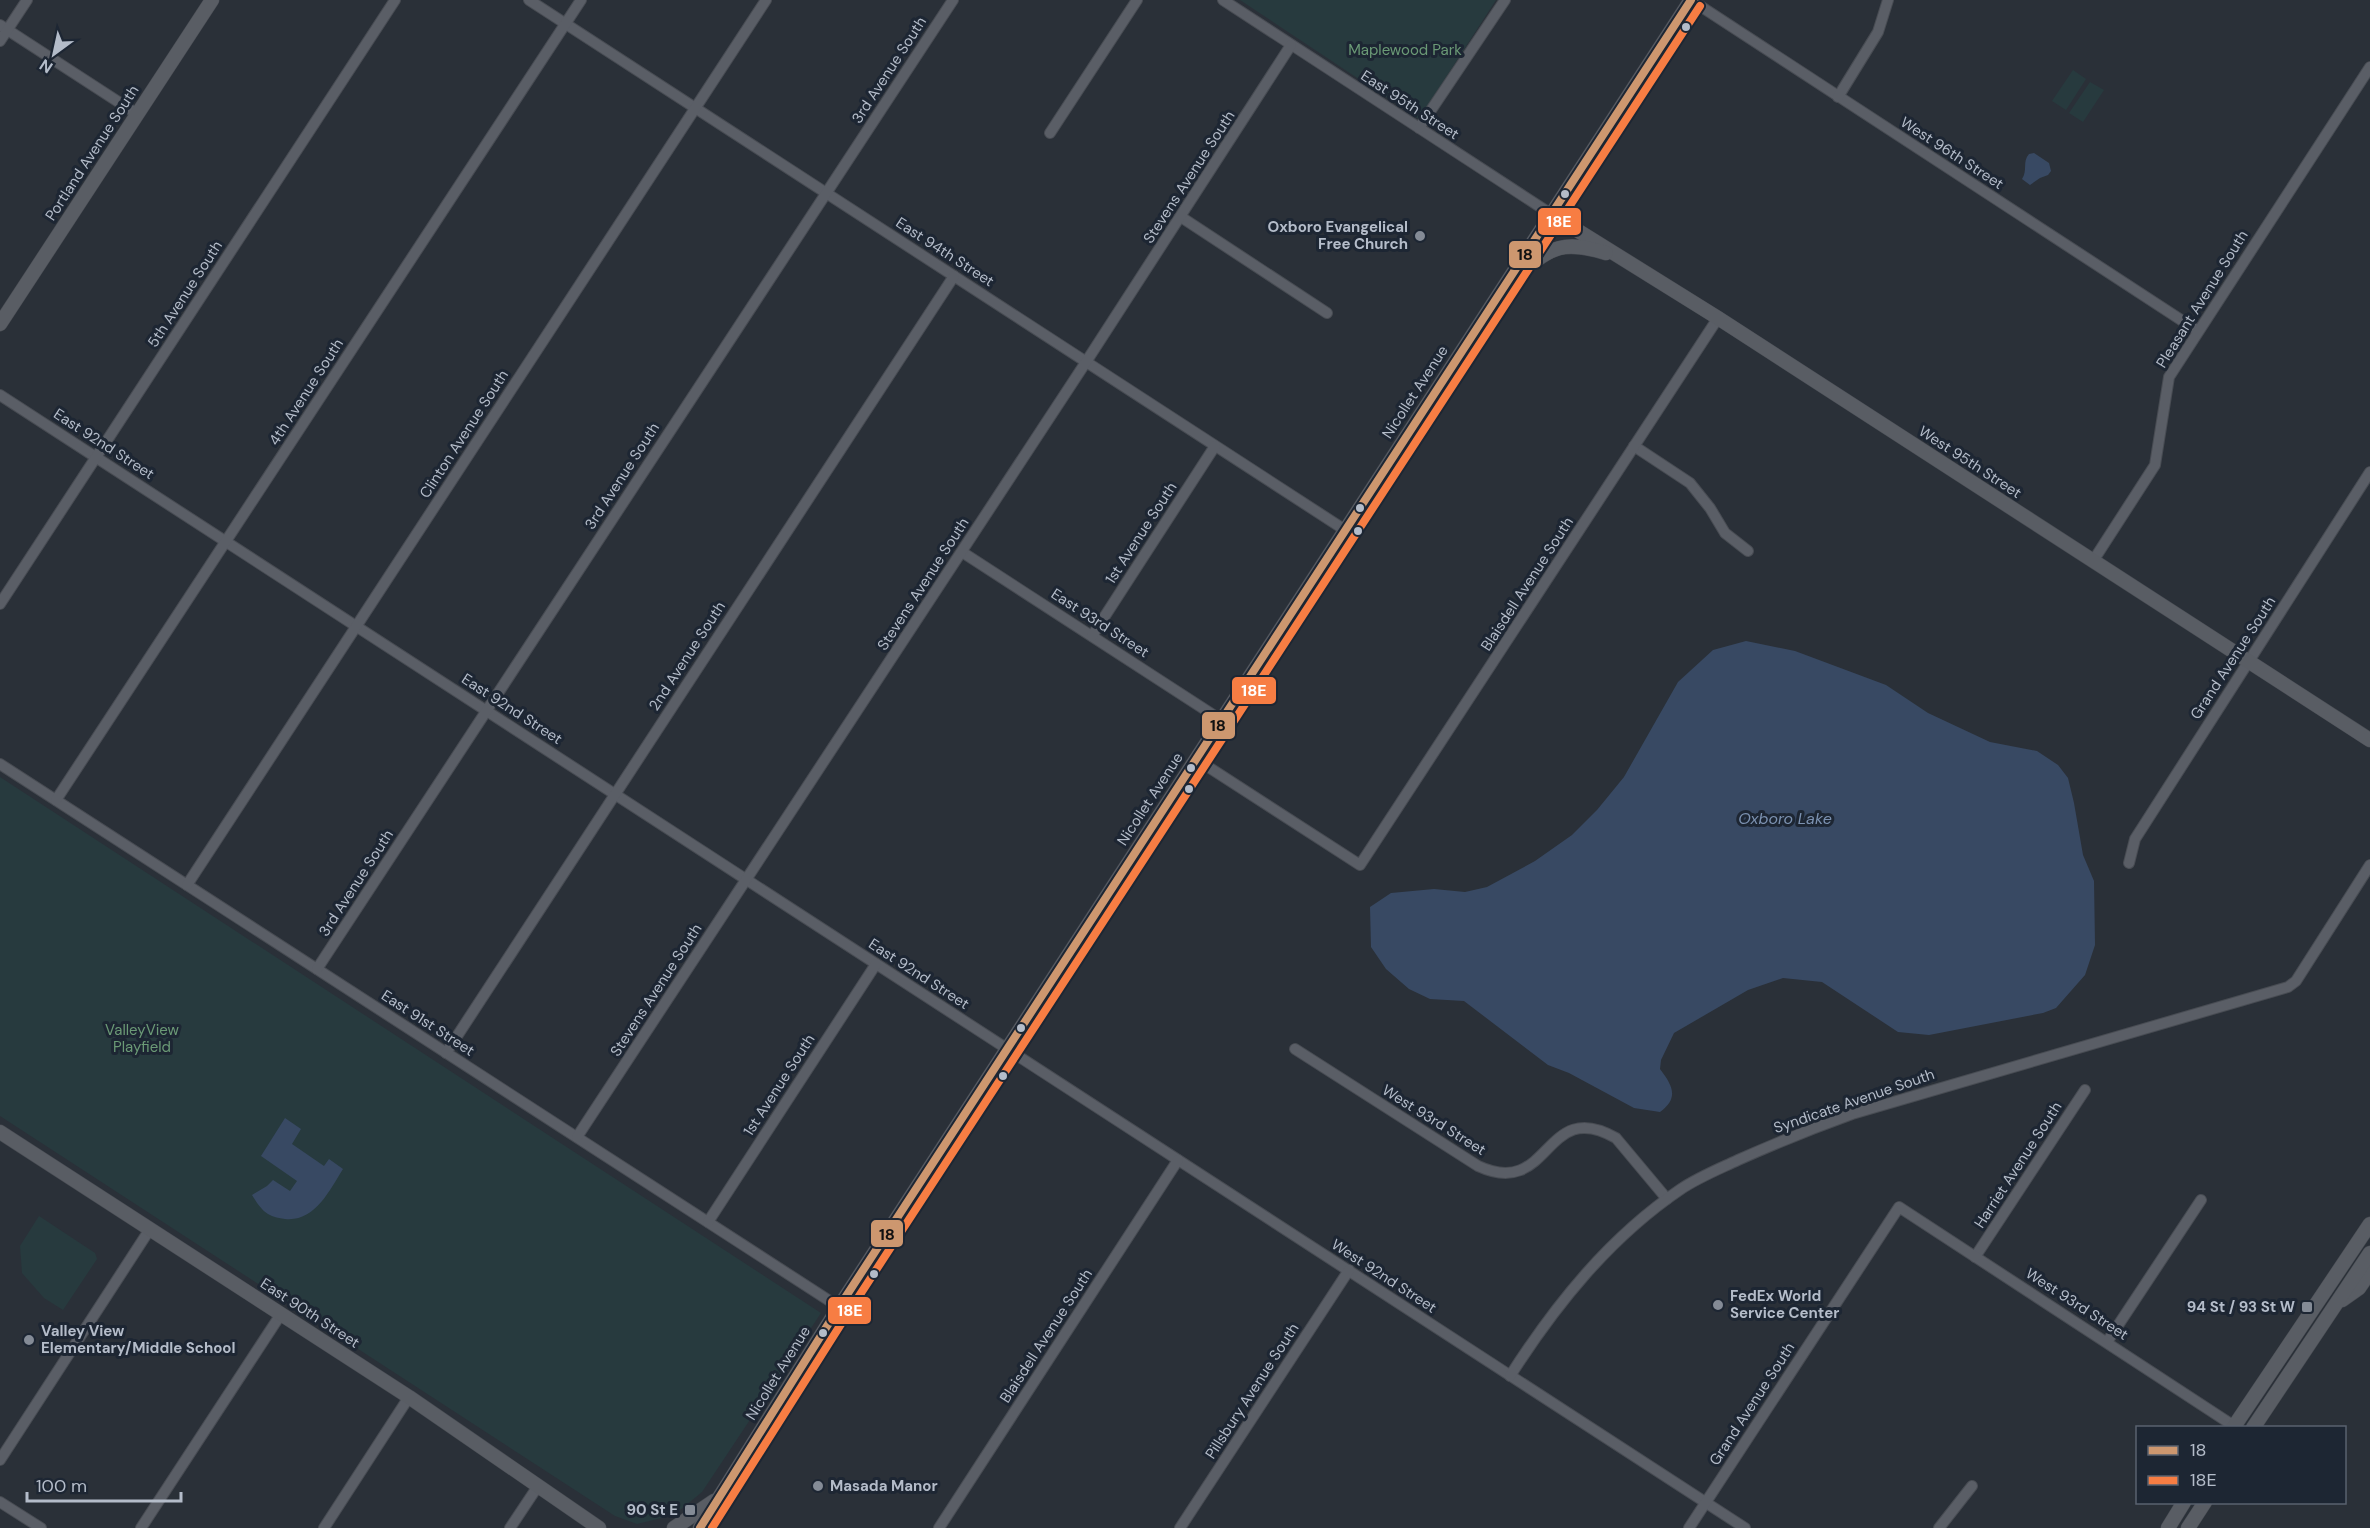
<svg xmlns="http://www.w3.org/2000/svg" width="2370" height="1528" viewBox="0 0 2370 1528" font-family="'DM Sans',sans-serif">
<rect width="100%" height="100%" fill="#2a3038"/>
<g fill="#273a3e">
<polygon points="1240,0 1496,0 1419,119"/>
<polygon points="2073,70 2086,79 2066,110 2052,101"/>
<polygon points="2090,82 2104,90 2083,122 2069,113"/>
<polygon points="0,777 821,1313 702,1492 674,1515 637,1524 615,1516 0,1116"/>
<polygon points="39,1216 95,1253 97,1259 63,1310 44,1298 22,1273 20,1246"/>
</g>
<g fill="#384963">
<path d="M 2034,153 L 2049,163 L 2051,171 L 2048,175 L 2040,178 L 2030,185 L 2022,179 C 2028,170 2022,162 2029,154 Z"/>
<path d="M 1746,641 L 1795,651 L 1886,685 L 1928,713 L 1990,742 L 2037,751 L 2058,765 L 2068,778 L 2074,803 L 2083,855 L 2094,881 L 2095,945 L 2085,975 L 2056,1008 L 2043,1013 L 1929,1035 L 1898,1032 L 1822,982 L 1783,978 L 1748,990 L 1674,1033 L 1661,1060 L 1660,1069 C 1673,1086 1679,1098 1660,1112 L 1634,1108 L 1569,1073 L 1548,1065 L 1464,1001 L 1430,999 L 1409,989 L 1386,969 L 1371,947 L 1370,907 L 1391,893 L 1434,889 L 1465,892 L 1487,887 L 1535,861 L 1572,835 L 1597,810 L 1624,777 L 1678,682 L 1713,650 Z"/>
<path d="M 285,1118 L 301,1129 L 292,1144 L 324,1166 L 329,1159 L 343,1169 C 329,1191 315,1222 285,1219 C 267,1217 261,1210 252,1195 L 267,1186 L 273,1180 L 290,1191 L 297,1181 L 261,1156 Z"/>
</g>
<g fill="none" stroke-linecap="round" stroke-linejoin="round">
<defs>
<g id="street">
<polyline points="529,0 1345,530"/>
<polyline points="1223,0 1551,214"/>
<polyline points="1691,0 2198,331"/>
<polyline points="0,25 137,114"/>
<polyline points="0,41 27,0"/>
<polyline points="1838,97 1878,32 1888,0"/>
<polyline points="1419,128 1505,0"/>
<polyline points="1050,133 1137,0"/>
<polyline points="1181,217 1327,313"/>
<polyline points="0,395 1745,1528"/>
<polyline points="1634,446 1690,483 1710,508 1725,533 1748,551"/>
<polyline points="962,552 1221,720"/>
<polyline points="2093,561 2155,465 2169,377 2370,67"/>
<polyline points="0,604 395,0"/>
<polyline points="1092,636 1215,446"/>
<polyline points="1196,759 1360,865 1718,318"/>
<polyline points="0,764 839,1307"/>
<polyline points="56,800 581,0"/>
<polyline points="2129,863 2135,839 2370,472"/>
<polyline points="187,885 766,0"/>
<polyline points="317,969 953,0"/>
<path d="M 1295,1049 L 1478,1166 C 1552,1200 1543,1096 1616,1138 L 1667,1199"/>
<polyline points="446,1053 954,276"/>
<polyline points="577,1137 1086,362 1291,45"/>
<polyline points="708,1222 876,964"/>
<polyline points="1975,1257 2085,1090"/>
<polyline points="2107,1342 2201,1200"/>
<path d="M 1510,1376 C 1556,1304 1610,1237 1681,1189 C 1699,1177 1719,1169 1738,1160 C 1776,1143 1813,1128 1852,1114 L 2288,987 L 2296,981 L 2370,865"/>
<polyline points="0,1460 150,1229"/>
<polyline points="0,1502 41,1528"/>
<polyline points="141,1528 281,1314"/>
<polyline points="324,1528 409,1397"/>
<polyline points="510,1528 538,1486"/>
<polyline points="939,1528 1178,1160"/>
<polyline points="1180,1528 1349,1270"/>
<polyline points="1689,1528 1899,1207 2237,1428"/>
<polyline points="1939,1528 1972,1486"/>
</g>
<g id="secondary">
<polyline points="1551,214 1718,318 2370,740"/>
<path d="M 1515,276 C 1552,248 1560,239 1606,253"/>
<polyline points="0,324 212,0"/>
<polyline points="0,1132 409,1397 599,1528"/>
<polyline points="2342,1300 2359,1288 2370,1272"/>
<polyline points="2233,1428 2370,1224"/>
<polyline points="2253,1428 2370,1253"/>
<polyline points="674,1528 714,1501"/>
<polyline points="700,1528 839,1307 1691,0"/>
<polyline points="2168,1528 2184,1502"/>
<polyline points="2188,1528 2205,1502"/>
</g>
</defs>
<use href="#street" stroke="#484c53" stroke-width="12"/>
<use href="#secondary" stroke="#484c53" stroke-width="15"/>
<use href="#street" stroke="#5a5e66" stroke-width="10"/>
<use href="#secondary" stroke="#595d64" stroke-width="14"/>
<defs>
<polyline id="bus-1" points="700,1528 839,1307 1691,0"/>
<polyline id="bus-2" points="712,1528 848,1313 1700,6"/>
</defs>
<use href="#bus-1" stroke="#1d2633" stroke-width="12"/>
<use href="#bus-2" stroke="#1d2633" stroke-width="12"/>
<use href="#bus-1" stroke="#cd976f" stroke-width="8"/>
<use href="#bus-2" stroke="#f77d43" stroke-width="8"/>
</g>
<g fill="#b4bcc9" stroke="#1d2633" stroke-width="2">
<circle cx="1686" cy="27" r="5"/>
<circle cx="1565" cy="194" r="5"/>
<circle cx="1360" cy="508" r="5"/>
<circle cx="1358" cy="531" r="5"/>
<circle cx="1191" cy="768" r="5"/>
<circle cx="1189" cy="789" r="5"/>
<circle cx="1021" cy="1028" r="5"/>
<circle cx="1003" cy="1076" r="5"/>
<circle cx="874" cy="1274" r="5"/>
<circle cx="823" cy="1333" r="5"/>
</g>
<g fill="#848b96" stroke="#1d2633" stroke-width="2">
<circle cx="1420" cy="236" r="6"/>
<circle cx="1718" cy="1305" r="6"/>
<rect x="2301" y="1301" width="12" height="12" rx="3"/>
<circle cx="29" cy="1340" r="6"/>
<circle cx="818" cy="1486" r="6"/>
<rect x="684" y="1504" width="12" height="12" rx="3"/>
</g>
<g text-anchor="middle" stroke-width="6" stroke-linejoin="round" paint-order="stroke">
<g font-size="15" fill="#6b9a76" stroke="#1d2633">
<text x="1405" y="55">Maplewood Park</text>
<text x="142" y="1035">ValleyView<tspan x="142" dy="17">Playfield</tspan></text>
</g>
<g font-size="15" fill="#b4bcc9" stroke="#1d2633">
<text transform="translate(889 70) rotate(-57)" y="5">3rd Avenue South</text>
<text transform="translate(1410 105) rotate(33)" y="5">East 95th Street</text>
<text transform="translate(92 153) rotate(-57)" y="5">Portland Avenue South</text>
<text transform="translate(1952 153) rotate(33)" y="5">West 96th Street</text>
<text transform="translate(1189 177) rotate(-57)" y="5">Stevens Avenue South</text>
<text transform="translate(945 252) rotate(33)" y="5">East 94th Street</text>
<text transform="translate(185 294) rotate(-57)" y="5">5th Avenue South</text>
<text transform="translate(2202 299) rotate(-58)" y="5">Pleasant Avenue South</text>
<text transform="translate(306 392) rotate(-57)" y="5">4th Avenue South</text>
<text transform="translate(1415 392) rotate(-57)" y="5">Nicollet Avenue</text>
<text transform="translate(464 434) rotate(-57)" y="5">Clinton Avenue South</text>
<text transform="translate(104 444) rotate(33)" y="5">East 92nd Street</text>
<text transform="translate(1970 462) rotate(33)" y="5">West 95th Street</text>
<text transform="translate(622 476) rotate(-57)" y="5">3rd Avenue South</text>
<text transform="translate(1141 533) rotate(-57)" y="5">1st Avenue South</text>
<text transform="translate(923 584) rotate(-57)" y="5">Stevens Avenue South</text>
<text transform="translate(1527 584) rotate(-57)" y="5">Blaisdell Avenue South</text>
<text transform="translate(1100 623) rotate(33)" y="5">East 93rd Street</text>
<text transform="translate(687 656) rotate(-57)" y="5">2nd Avenue South</text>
<text transform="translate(2233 658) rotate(-57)" y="5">Grand Avenue South</text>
<text transform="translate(512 709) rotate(33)" y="5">East 92nd Street</text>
<text transform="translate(1150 799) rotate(-57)" y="5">Nicollet Avenue</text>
<text transform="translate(356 883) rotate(-57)" y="5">3rd Avenue South</text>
<text transform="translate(919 974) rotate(33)" y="5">East 92nd Street</text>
<text transform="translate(656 990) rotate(-57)" y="5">Stevens Avenue South</text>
<text transform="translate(428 1023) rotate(33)" y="5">East 91st Street</text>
<text transform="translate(779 1085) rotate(-57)" y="5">1st Avenue South</text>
<text transform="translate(1854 1101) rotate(-19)" y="5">Syndicate Avenue South</text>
<text transform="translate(1434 1120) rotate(32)" y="5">West 93rd Street</text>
<text transform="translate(2018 1165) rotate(-57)" y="5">Harriet Avenue South</text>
<text transform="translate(1384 1276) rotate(33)" y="5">West 92nd Street</text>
<text transform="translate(2077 1304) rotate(33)" y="5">West 93rd Street</text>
<text transform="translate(310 1313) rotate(33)" y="5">East 90th Street</text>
<text transform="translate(1046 1336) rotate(-57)" y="5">Blaisdell Avenue South</text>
<text transform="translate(778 1373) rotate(-58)" y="5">Nicollet Avenue</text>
<text transform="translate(1252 1391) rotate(-57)" y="5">Pillsbury Avenue South</text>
<text transform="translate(1752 1404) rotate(-57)" y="5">Grand Avenue South</text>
</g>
<g font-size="15" font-weight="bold" fill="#b4bcc9" stroke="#1d2633" text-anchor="end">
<text x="1408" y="232">Oxboro Evangelical<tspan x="1408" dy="17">Free Church</tspan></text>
<text x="1730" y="1301" text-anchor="start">FedEx World<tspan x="1730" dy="17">Service Center</tspan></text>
<text x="2295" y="1312">94 St / 93 St W</text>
<text x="41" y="1336" text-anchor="start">Valley View<tspan x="41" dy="17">Elementary/Middle School</tspan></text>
<text x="830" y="1491" text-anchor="start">Masada Manor</text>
<text x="678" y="1515">90 St E</text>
</g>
<g font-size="16" font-style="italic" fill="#7c92b1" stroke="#1d2633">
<text x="1785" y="824">Oxboro Lake</text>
</g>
</g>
<g stroke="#1d2633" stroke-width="2">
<rect x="1537" y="207" width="45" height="29" rx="6" fill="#f77d43"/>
<rect x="1508" y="240" width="34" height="29" rx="6" fill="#cd976f"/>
<rect x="1231" y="676" width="46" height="29" rx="6" fill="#f77d43"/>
<rect x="1201" y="711" width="35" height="29" rx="6" fill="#cd976f"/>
<rect x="870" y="1219" width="34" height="29" rx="6" fill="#cd976f"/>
<rect x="827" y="1296" width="45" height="29" rx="6" fill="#f77d43"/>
</g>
<g font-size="16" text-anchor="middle" font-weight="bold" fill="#fff">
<text x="1559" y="227">18E</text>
<text x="1254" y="696">18E</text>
<text x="850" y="1316">18E</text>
</g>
<g font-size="16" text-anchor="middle" font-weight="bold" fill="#111">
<text x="1525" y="260">18</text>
<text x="1218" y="731">18</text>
<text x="887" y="1240">18</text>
</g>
<rect x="2136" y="1426" width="210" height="78" fill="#1d2633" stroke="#59626f" stroke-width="1.5"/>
<rect x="2148" y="1446" width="30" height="9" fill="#cd976f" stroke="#59626f" stroke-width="1.5"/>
<text x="2190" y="1456" font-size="18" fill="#b4bcc9">18</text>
<rect x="2148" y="1476" width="30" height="9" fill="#f77d43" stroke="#59626f" stroke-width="1.5"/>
<text x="2190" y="1486" font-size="18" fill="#b4bcc9">18E</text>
<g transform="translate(54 54) rotate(213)" stroke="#1d2633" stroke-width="4.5" paint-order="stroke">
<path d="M0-4.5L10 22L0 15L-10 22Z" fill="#b4bcc9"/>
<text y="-9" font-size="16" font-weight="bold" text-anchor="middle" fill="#b4bcc9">N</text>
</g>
<path d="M27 1492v9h154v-9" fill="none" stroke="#b4bcc9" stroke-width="3"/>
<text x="36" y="1492" font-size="18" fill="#b4bcc9" stroke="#1d2633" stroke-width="4.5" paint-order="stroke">100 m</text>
</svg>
